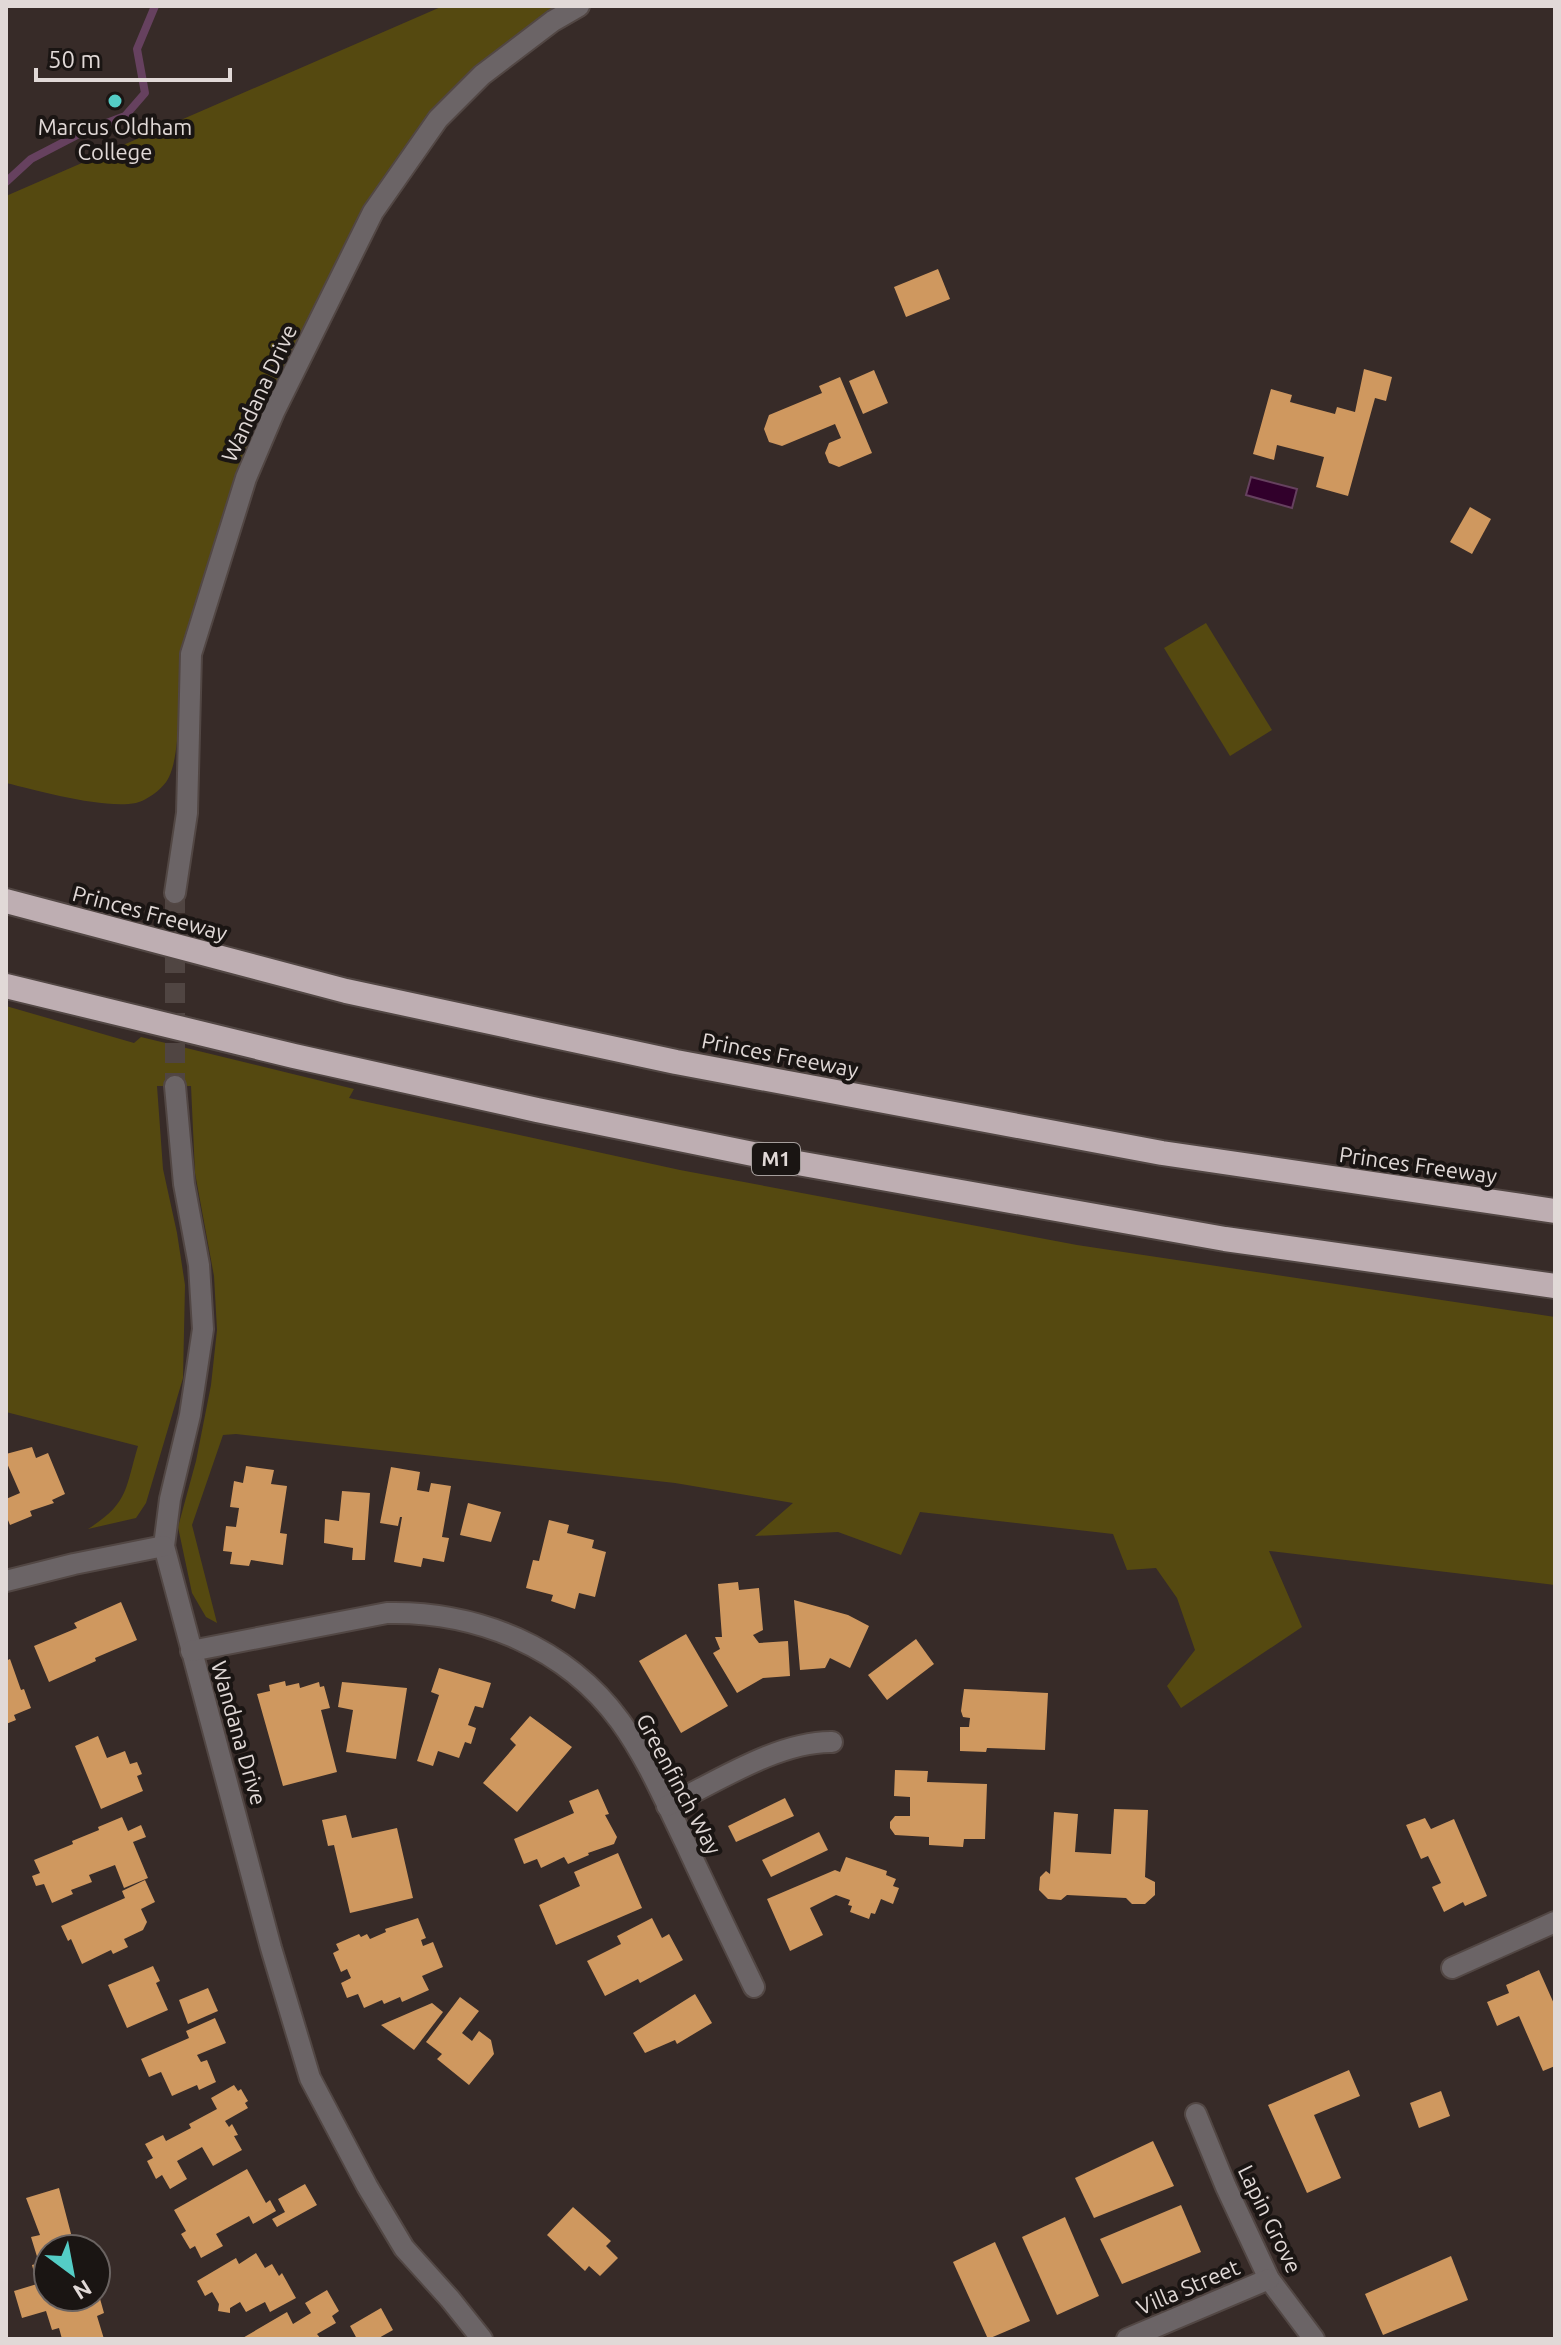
<svg xmlns="http://www.w3.org/2000/svg" width="1561" height="2345" viewBox="0 0 1561 2345" font-family="Ubuntu,sans-serif">
<rect width="100%" height="100%" fill="#372b28"/>
<g fill="#554910">
<path d="M 443,6 L 562,6 L 458,91 L 290,360 L 180,715 C 177,734 177,760 169,777 C 164,788 148,800 136,803 C 102,809 40,791 6,783 L 6,196 Z"/>
<polygon points="1206,623 1272,730 1230,756 1164,648"/>
<path d="M 6,1006 L 134,1043 L 141,1037 L 354,1089 L 349,1098 L 680,1170 L 1077,1245 L 1555,1317 L 1555,1585 L 1269,1551 L 1302,1627 L 1181,1708 L 1167,1686 L 1195,1650 L 1177,1598 L 1156,1568 L 1127,1570 L 1113,1534 L 920,1512 L 901,1555 L 838,1532 L 755,1536 L 793,1503 L 675,1483 L 236,1434 L 223,1435 L 192,1525 L 217,1623 L 206,1617 L 192,1593 L 178,1527 L 196,1461 L 211,1385 L 217,1330 L 214,1276 L 195,1173 L 191,1086 L 157,1086 L 163,1169 L 177,1233 L 185,1285 L 183,1378 L 146,1503 L 136,1518 L 88,1529 C 129,1503 125,1489 138,1446 L 6,1412 Z"/>
</g>
<polygon fill="#31002b" stroke="#66415f" stroke-width="2" points="1251,477 1297,489 1292,508 1246,495"/>
<g fill="none" stroke-linecap="round" stroke-linejoin="round">
<polyline stroke="#66415f" stroke-width="8" points="6,182 31,159 83,132 125,116 145,93 137,49 155,6"/>
</g>
<g fill="#cf985f">
<polygon points="938,269 950,299 906,317 894,287"/>
<polygon points="1364,369 1392,377 1386,401 1375,398 1348,496 1316,487 1324,457 1277,445 1274,460 1253,454 1271,389 1292,395 1290,402 1335,414 1337,407 1355,412"/>
<polygon points="874,370 888,403 863,414 849,381"/>
<polygon points="840,377 872,453 839,467 829,463 825,453 829,443 841,438 835,424 782,446 769,442 764,429 769,415 822,393 819,386"/>
<polygon points="1470,507 1491,519 1472,554 1450,542"/>
<polygon points="32,1447 36,1458 48,1453 65,1494 52,1500 54,1503 30,1511 32,1516 10,1525 6,1515 6,1499 20,1493 6,1461 6,1454"/>
<polygon points="246,1466 274,1470 271,1484 287,1486 280,1533 287,1534 283,1565 251,1560 249,1566 230,1564 232,1552 223,1551 226,1526 236,1527 239,1508 230,1507 234,1481 243,1483"/>
<polygon points="391,1467 420,1472 417,1490 429,1492 431,1483 451,1486 442,1537 449,1538 444,1562 423,1558 421,1567 394,1562 402,1517 400,1517 398,1526 380,1523"/>
<polygon points="342,1491 370,1493 365,1560 352,1560 353,1548 324,1543 325,1519 339,1521"/>
<polygon points="468,1503 501,1512 491,1542 460,1535"/>
<polygon points="549,1520 569,1525 567,1533 594,1540 592,1548 606,1552 595,1597 579,1593 575,1609 551,1601 553,1595 526,1588 533,1560 539,1561"/>
<polygon points="738,1582 739,1590 759,1588 763,1630 753,1635 759,1643 788,1641 790,1676 763,1678 737,1693 713,1653 720,1649 715,1637 722,1637 718,1584"/>
<polygon points="794,1600 848,1615 869,1626 850,1668 830,1658 825,1668 800,1670"/>
<polygon points="121,1602 137,1640 95,1658 96,1661 49,1682 34,1646 77,1628 74,1623"/>
<polygon points="686,1634 728,1706 681,1733 639,1661"/>
<polygon points="916,1639 934,1664 887,1700 868,1675"/>
<polygon points="10,1659 21,1690 24,1689 31,1708 14,1715 16,1720 6,1724 6,1661"/>
<polygon points="439,1668 491,1683 483,1708 475,1706 468,1725 476,1728 471,1744 465,1742 459,1758 438,1751 433,1766 417,1761 439,1695 431,1692"/>
<polygon points="285,1681 286,1686 299,1683 300,1688 319,1682 320,1687 324,1686 330,1708 321,1710 337,1772 283,1786 257,1694 270,1691 269,1685"/>
<polygon points="342,1682 407,1688 396,1759 346,1752 353,1710 338,1707"/>
<polygon points="964,1689 1048,1693 1045,1750 987,1748 986,1752 960,1751 960,1727 969,1727 970,1718 963,1717 961,1711"/>
<polygon points="530,1716 572,1747 517,1812 483,1783 516,1745 510,1739"/>
<polygon points="98,1736 107,1758 125,1751 130,1764 137,1762 142,1774 137,1776 143,1791 101,1809 75,1746"/>
<polygon points="895,1770 928,1771 927,1782 987,1784 985,1839 964,1839 963,1847 929,1845 929,1837 895,1835 890,1828 890,1822 895,1816 910,1816 910,1797 894,1796"/>
<polygon points="598,1789 609,1814 605,1815 617,1837 614,1844 588,1853 589,1855 568,1864 564,1857 541,1868 537,1859 524,1864 514,1839 574,1813 569,1801"/>
<polygon points="785,1798 794,1816 736,1842 728,1826"/>
<polygon points="1114,1809 1148,1810 1145,1877 1155,1882 1155,1895 1145,1904 1132,1904 1126,1898 1067,1895 1061,1900 1048,1899 1039,1890 1040,1877 1046,1871 1050,1874 1054,1812 1078,1814 1075,1852 1111,1854"/>
<polygon points="346,1815 352,1838 397,1828 413,1898 350,1913 334,1845 328,1846 322,1820"/>
<polygon points="122,1817 128,1831 141,1825 146,1837 133,1842 148,1878 124,1888 115,1865 89,1875 92,1882 71,1890 73,1894 52,1903 44,1884 36,1886 32,1876 40,1873 34,1860 73,1844 72,1841 99,1830 98,1827"/>
<polygon points="1425,1818 1431,1829 1454,1819 1487,1896 1465,1906 1463,1902 1444,1912 1432,1887 1441,1883 1428,1856 1421,1859 1406,1825"/>
<polygon points="819,1832 828,1850 771,1877 762,1860"/>
<polygon points="618,1853 642,1908 556,1945 539,1905 580,1886 574,1872"/>
<polygon points="846,1857 887,1871 886,1875 896,1879 893,1886 899,1888 893,1904 881,1899 875,1914 871,1913 869,1919 850,1912 852,1906 848,1905 850,1900 836,1895 810,1908 823,1935 790,1951 767,1899 835,1870 840,1872"/>
<polygon points="145,1880 155,1902 141,1909 147,1922 143,1930 124,1939 128,1947 113,1954 111,1950 82,1964 71,1939 68,1941 61,1926 125,1898 122,1891"/>
<polygon points="418,1918 426,1938 421,1940 423,1946 433,1942 443,1967 422,1976 429,1990 402,2002 400,1997 384,2004 382,2000 364,2008 358,1994 347,1998 341,1983 351,1978 347,1969 341,1972 333,1953 339,1950 336,1944 359,1934 361,1937 367,1934 370,1939 386,1932 385,1929"/>
<polygon points="652,1918 662,1938 669,1934 683,1960 640,1983 638,1979 605,1996 587,1961 621,1944 617,1936"/>
<polygon points="153,1966 160,1981 156,1983 168,2010 127,2028 108,1985"/>
<polygon points="1539,1970 1555,2006 1555,2066 1543,2071 1519,2016 1497,2026 1487,2002 1509,1993 1506,1985"/>
<polygon points="208,1988 218,2011 188,2024 179,2000"/>
<polygon points="695,1994 712,2023 677,2044 675,2040 645,2053 633,2033"/>
<polygon points="460,1997 479,2011 462,2033 472,2041 479,2031 491,2040 494,2054 469,2085 437,2059 442,2054 426,2042"/>
<polygon points="432,2003 443,2012 414,2050 381,2025"/>
<polygon points="215,2018 226,2043 197,2055 201,2062 207,2060 216,2082 199,2090 197,2085 172,2096 161,2072 149,2077 141,2059 189,2038 186,2031"/>
<polygon points="1349,2070 1360,2096 1314,2115 1341,2178 1307,2193 1268,2105"/>
<polygon points="234,2085 238,2091 241,2089 248,2101 245,2103 248,2108 225,2121 229,2127 232,2124 238,2135 234,2136 242,2150 213,2166 202,2147 177,2161 187,2179 170,2189 162,2175 156,2179 147,2161 153,2158 145,2144 163,2135 166,2141 191,2128 189,2124 217,2109 211,2098"/>
<polygon points="1441,2091 1450,2116 1419,2128 1410,2103"/>
<polygon points="1153,2141 1174,2186 1094,2218 1075,2178"/>
<polygon points="247,2169 266,2203 270,2200 276,2211 253,2224 249,2216 216,2234 223,2246 201,2258 195,2246 190,2249 181,2234 186,2231 174,2210"/>
<polygon points="305,2184 317,2205 277,2227 272,2219 285,2212 278,2199"/>
<polygon points="59,2188 75,2249 48,2249 48,2297 96,2297 97,2288 104,2313 97,2316 104,2339 62,2339 59,2328 52,2330 46,2311 22,2318 14,2291 37,2284 32,2265 39,2263 31,2237 40,2235 26,2198"/>
<polygon points="1181,2205 1201,2252 1122,2284 1100,2239"/>
<polygon points="573,2207 611,2241 606,2246 618,2258 600,2276 589,2266 585,2271 547,2235"/>
<polygon points="1065,2217 1099,2296 1057,2315 1022,2237"/>
<polygon points="995,2242 1030,2321 988,2339 953,2262"/>
<polygon points="256,2253 265,2268 272,2264 279,2276 282,2273 296,2298 270,2312 265,2302 246,2312 240,2302 230,2308 230,2313 218,2311 219,2304 212,2292 205,2296 197,2281 236,2258 239,2264"/>
<polygon points="1451,2256 1468,2300 1383,2335 1365,2294"/>
<polygon points="327,2290 339,2311 332,2316 336,2323 317,2334 321,2339 241,2339 287,2312 293,2324 311,2313 305,2303"/>
<polygon points="381,2308 393,2330 377,2339 357,2339 350,2326"/>
</g>
<g fill="none" stroke-linecap="round" stroke-linejoin="round">
<polyline stroke="#504542" stroke-width="20" stroke-dasharray="20 10" stroke-linecap="butt" points="175,893 175,1086"/>
<defs>
<g id="minor">
<polyline points="175,893 187,813 191,654 246,478 274,412 373,212 438,119 482,75 553,21 579,6"/>
<polyline points="175,1086 184,1184 199,1265 203,1329 190,1415 170,1499 164,1546 271,1948 310,2078 367,2186 404,2248 450,2299 482,2339"/>
<polyline points="6,1581 74,1564 164,1546"/>
<path d="M 191,1651 L 387,1613 C 477,1611 566,1647 620,1721 C 647,1758 666,1803 686,1844 C 708,1892 731,1939 754,1987"/>
<path d="M 667,1806 C 716,1782 779,1741 832,1742"/>
<polyline points="1452,1968 1555,1922"/>
<polyline points="1196,2114 1226,2187 1269,2279 1314,2339"/>
<polyline points="1127,2339 1269,2279"/>
</g>
<g id="highway">
<polyline points="6,901 346,991 676,1062 1162,1153 1555,1211"/>
<polyline points="6,986 294,1056 537,1110 792,1162 1225,1239 1555,1286"/>
</g>
</defs>
<use href="#minor" stroke="#524744" stroke-width="24"/>
<use href="#highway" stroke="#524744" stroke-width="28"/>
<use href="#minor" stroke="#6b6466" stroke-width="20"/>
<use href="#highway" stroke="#beaeb2" stroke-width="24"/>
</g>
<circle fill="#54cdc6" stroke="#1a1513" stroke-width="3" cx="115" cy="101" r="8"/>
<g text-anchor="middle" stroke-width="8" stroke-linejoin="round" paint-order="stroke">
<rect fill="#1a1513" stroke="#a59e9c" stroke-width="2" x="752" y="1143" width="48" height="32" rx="6"/>
<g font-size="20" font-weight="bold" fill="#e1d9d7">
<text x="776" y="1166">M1</text>
</g>
<g font-size="22" fill="#e1d9d7" stroke="#1a1513">
<text x="115" y="135">Marcus Oldham<tspan x="115" dy="25">College</tspan></text>
</g>
<g font-size="22" fill="#e1d9d7" stroke="#1a1513">
<text transform="translate(259 393) rotate(-65)" y="8">Wandana Drive</text>
<text transform="translate(150 913) rotate(15)" y="8">Princes Freeway</text>
<text transform="translate(780 1055) rotate(11)" y="8">Princes Freeway</text>
<text transform="translate(1418 1165) rotate(8)" y="8">Princes Freeway</text>
<text transform="translate(239 1733) rotate(74)" y="8">Wandana Drive</text>
<text transform="translate(679 1784) rotate(62)" y="8">Greenfinch Way</text>
<text transform="translate(1270 2219) rotate(64)" y="8">Lapin Grove</text>
<text transform="translate(1188 2287) rotate(-23)" y="8">Villa Street</text>
</g>
</g>
<rect width="1561" height="2345" fill="none" stroke="#e1d9d7" stroke-width="16"/>
<g transform="translate(72 2273) rotate(148)"><circle r="38" fill="#1a1513" stroke="#6a6361" stroke-width="2"/>
<path d="M0-6L14 30L0 20L-14 30Z" fill="#54cdc6"/>
<text y="-12" font-size="22" font-weight="bold" text-anchor="middle" fill="#e1d9d7">N</text>
</g>
<path d="M36 68v12h194v-12" fill="none" stroke="#e1d9d7" stroke-width="4"/>
<text x="48" y="68" font-size="24" fill="#e1d9d7" stroke="#1a1513" stroke-width="6" paint-order="stroke">50 m</text>
</svg>
